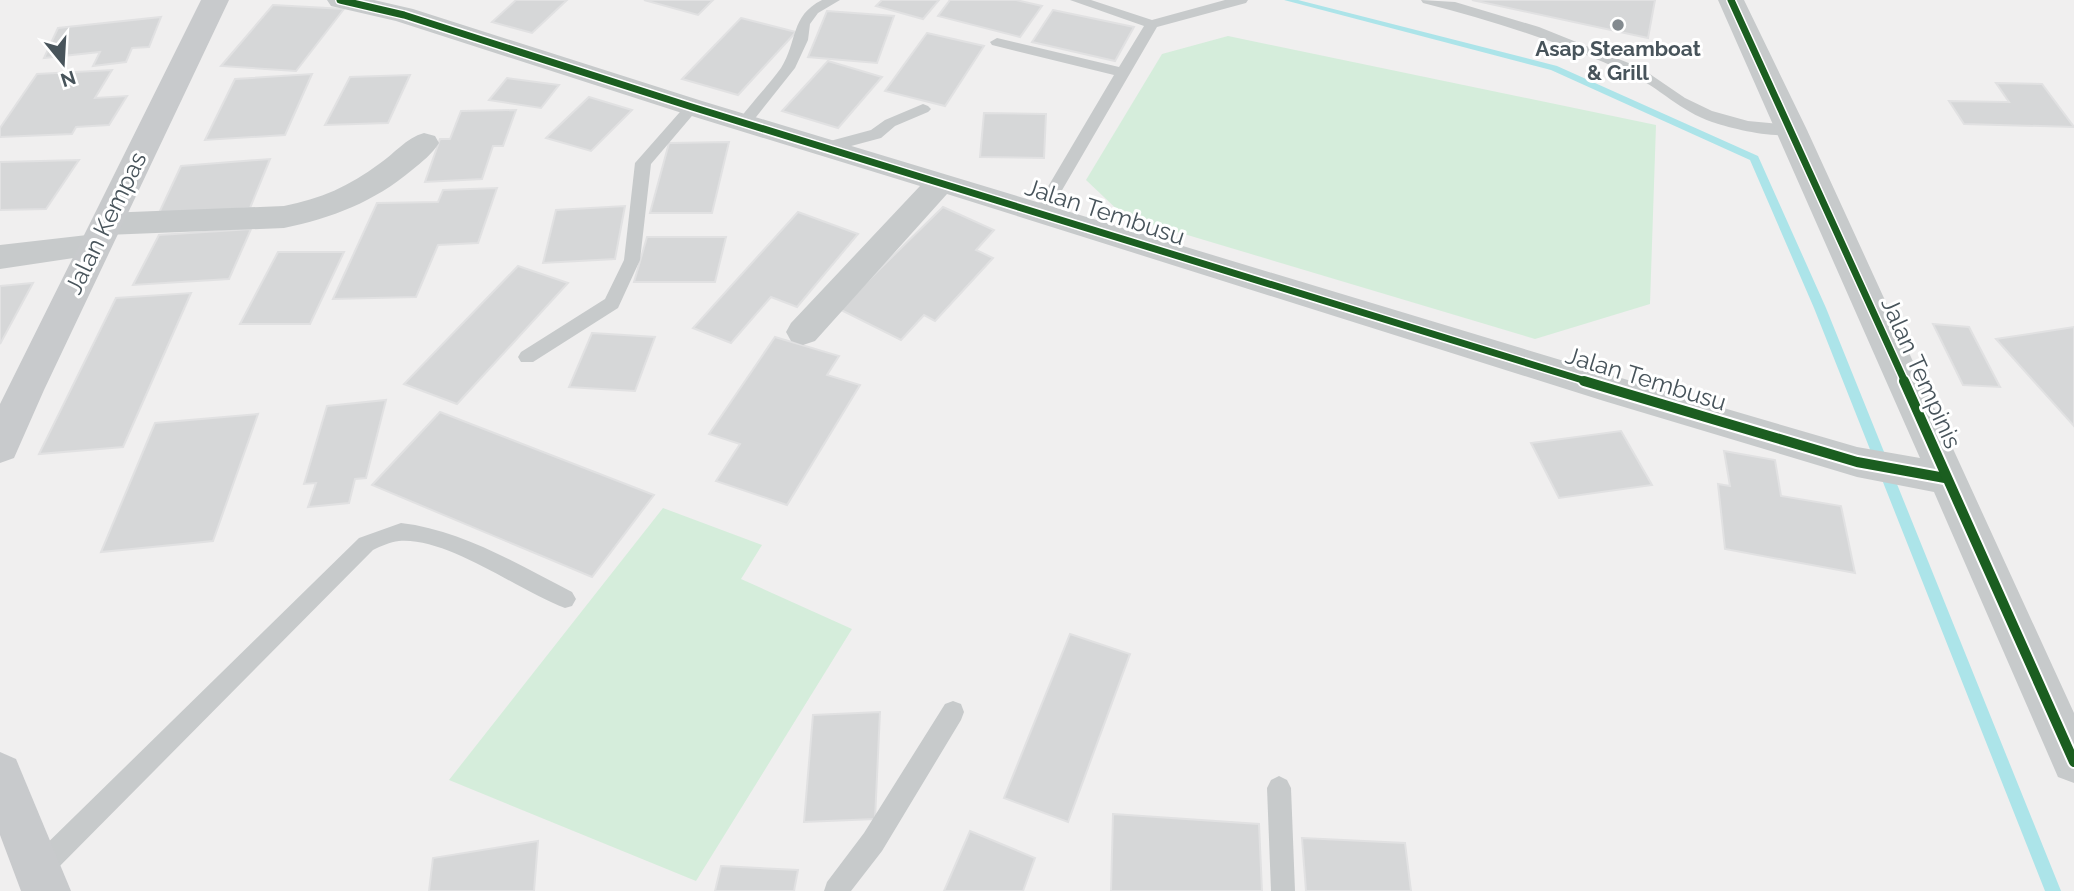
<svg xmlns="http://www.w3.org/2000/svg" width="2074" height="891" viewBox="0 0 2074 891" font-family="Raleway,sans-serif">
<rect width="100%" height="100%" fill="#f0efef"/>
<g fill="#d5eddb">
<polygon points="1228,36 1656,125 1650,304 1535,339 1124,216 1086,180 1162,54"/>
<polygon points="663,508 762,545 741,579 852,629 696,881 449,780"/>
</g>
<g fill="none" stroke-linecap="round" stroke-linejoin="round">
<polygon fill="#ace4e9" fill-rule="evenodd" points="1284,0 1298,0 1557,66 1758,156 1826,308 2061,891 2045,891 1814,308 1750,160 1551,70"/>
</g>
<g fill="#d6d7d8" stroke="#e1e1e2" stroke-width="2">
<polygon points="516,0 567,0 532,33 492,22"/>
<polygon points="644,0 713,0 698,15"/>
<polygon points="882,0 939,0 923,19 876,6"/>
<polygon points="950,0 1016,0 1042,6 1020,37 938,16"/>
<polygon points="1472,0 1655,0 1648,38"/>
<polygon points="273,5 344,9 296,71 221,66"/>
<polygon points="1053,10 1134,27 1115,61 1032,42"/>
<polygon points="827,11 894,16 877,63 808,57"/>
<polygon points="161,17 149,47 132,48 126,62 93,66 100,52 44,58 58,28"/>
<polygon points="741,18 796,32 738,95 682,79"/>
<polygon points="927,33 984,46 945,106 885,91"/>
<polygon points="828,61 882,77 838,128 782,111"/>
<polygon points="112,70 95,98 127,96 109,125 76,127 72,134 0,137 0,128 37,74"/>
<polygon points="312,74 285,135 205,140 235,79"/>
<polygon points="410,75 388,123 325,125 350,77"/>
<polygon points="507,78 559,85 541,108 489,100"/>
<polygon points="1996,83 2042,84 2074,127 1964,124 1949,101 2009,102"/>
<polygon points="589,97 632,110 591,151 546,138"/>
<polygon points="516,110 503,146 493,146 482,179 425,182 440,139 450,139 461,111"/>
<polygon points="984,113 1046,114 1044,158 980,157"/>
<polygon points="729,142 712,213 650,213 669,143"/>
<polygon points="270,159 250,208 158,215 181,166"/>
<polygon points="79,160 46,209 0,210 0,162"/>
<polygon points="497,188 478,243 438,245 416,297 333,299 377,203 438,202 443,190"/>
<polygon points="625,206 615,259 543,263 556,210"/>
<polygon points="943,207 994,230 976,250 993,258 935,321 924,315 901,340 839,309"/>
<polygon points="798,212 858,234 797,307 771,297 731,343 693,328"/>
<polygon points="251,229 229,279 133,285 159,235"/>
<polygon points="647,237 726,237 715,282 634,282"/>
<polygon points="278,252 344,252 310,324 240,324"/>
<polygon points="518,266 568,283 457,404 404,384"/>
<polygon points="33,283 0,344 0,286"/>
<polygon points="191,293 123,447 39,454 116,298"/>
<polygon points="1933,324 1969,327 2000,387 1963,385"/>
<polygon points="2074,327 2074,426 1996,339"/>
<polygon points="592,333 655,337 635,391 569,387"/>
<polygon points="775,337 839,356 827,375 860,385 787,505 716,481 740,444 709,434"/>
<polygon points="386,400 366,478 355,479 349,503 308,507 316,483 304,484 327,406"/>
<polygon points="440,412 654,495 592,577 372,485"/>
<polygon points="258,414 213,541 101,552 155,423"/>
<polygon points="1621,431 1652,485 1559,498 1531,443"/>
<polygon points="1724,451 1775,460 1781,496 1841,506 1855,573 1725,549 1718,484 1730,486"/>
<polygon points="1070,634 1130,654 1068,822 1004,798"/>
<polygon points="880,712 875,819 804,822 813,715"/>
<polygon points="1113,814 1259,824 1262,891 1111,891"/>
<polygon points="970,831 1035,858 1023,891 944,891"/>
<polygon points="1302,838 1405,843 1411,891 1306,891"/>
<polygon points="538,841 534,891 429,891 433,858"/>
<polygon points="721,866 798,870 794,891 715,891"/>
</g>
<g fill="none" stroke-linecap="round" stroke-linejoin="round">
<g fill="#c7cacb" fill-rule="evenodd">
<path d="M 822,0 L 840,0 L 818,13 L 810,24 L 808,40 L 795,68 L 749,126 L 739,126 L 736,123 L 739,120 C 752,102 768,86 781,68 C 798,41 790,16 822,0 Z"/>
<polygon points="1070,0 1091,0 1152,20 1225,0 1248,0 1246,3 1157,27 1047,216 1041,218 1033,212 1114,75 992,45 990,42 997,38 1119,67 1144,26"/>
<path d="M 1421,0 L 1455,2 L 1539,27 L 1641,68 L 1685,98 L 1712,111 L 1748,121 L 1792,125 L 1800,130 C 1788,143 1729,128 1712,122 C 1680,111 1660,88 1630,74 C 1563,43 1494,21 1423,3 Z"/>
<polygon points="692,102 700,107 697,110 651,164 640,260 618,308 533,362 521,362 518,357 521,352 605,299 624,260 635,163 687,104"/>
<polygon points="923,104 928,106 931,109 928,112 895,126 881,138 825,153 817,148 819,144 871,130 885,120"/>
<path d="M 401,523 C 462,530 519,565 572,592 L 576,599 L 572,606 L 565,608 C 519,591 448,537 399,541 C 390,542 381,546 373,550 L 47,879 L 38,882 L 29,879 L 26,870 L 29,861 L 359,538 Z"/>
<polygon points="953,701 961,704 964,712 961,720 882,851 851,891 824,891 827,882 864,833 945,704"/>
<polygon points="1279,776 1287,780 1291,788 1295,891 1271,891 1267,788 1271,780"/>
</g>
<g fill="#c7cacb" fill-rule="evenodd">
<polygon points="327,0 374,0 413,9 702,101 1604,373 1857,447 1920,458 1718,0 1744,0 1807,130 2074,713 2074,783 2058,777 1934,492 1857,477 1604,401 947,194 815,341 803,345 791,341 786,332 791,323 920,186 682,113 396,21 331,6"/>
<path d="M 424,133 L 435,136 L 439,143 C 432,154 422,162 412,170 C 374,202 332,218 284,228 L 106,235 L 95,232 L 90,224 L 95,216 L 106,213 L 284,206 C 320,199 350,186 379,164 C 394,154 406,138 424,133 Z"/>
<polygon points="96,234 107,237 112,245 107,253 0,269 0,245"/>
</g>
<g fill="#c8cacc" fill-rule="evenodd">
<polygon points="201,0 229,0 44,390 14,458 0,463 0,404"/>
<polygon points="0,752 16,759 71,891 21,891 0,835"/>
</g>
<defs>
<g id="cycleway-far1">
<polyline points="340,0 404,15 692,107 1589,382"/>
<polyline points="1731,0 1905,382"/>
</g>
<g id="cycleway">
<polyline points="1584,381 1857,462 1945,478"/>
<polyline points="1904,381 2074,762"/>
</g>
</defs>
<use href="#cycleway-far1" stroke="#fff" stroke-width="10"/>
<use href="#cycleway" stroke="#fff" stroke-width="14"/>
<use href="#cycleway-far1" stroke="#1b5e20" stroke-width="7"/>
<use href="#cycleway" stroke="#1b5e20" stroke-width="10"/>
</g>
<circle fill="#838a8f" stroke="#fff" stroke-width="2.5" cx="1618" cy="25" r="7"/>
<g text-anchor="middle" stroke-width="6" stroke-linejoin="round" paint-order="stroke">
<g font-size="21" font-weight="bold" fill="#48545b" stroke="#fff">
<text x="1618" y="56">Asap Steamboat<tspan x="1618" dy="24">&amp; Grill</tspan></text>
</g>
<g font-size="24" fill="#48545b" stroke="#fff">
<text transform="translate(1105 212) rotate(18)" y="8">Jalan Tembusu</text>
<text transform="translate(106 223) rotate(-64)" y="8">Jalan Kempas</text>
<text transform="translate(1921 373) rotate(66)" y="8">Jalan Tempinis</text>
<text transform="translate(1646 379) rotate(17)" y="8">Jalan Tembusu</text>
</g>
</g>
<g transform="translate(63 63) rotate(162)" stroke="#ffffff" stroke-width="5" paint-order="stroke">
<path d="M0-5L12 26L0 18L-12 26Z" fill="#48545b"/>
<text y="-10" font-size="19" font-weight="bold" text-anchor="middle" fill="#48545b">N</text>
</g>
</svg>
